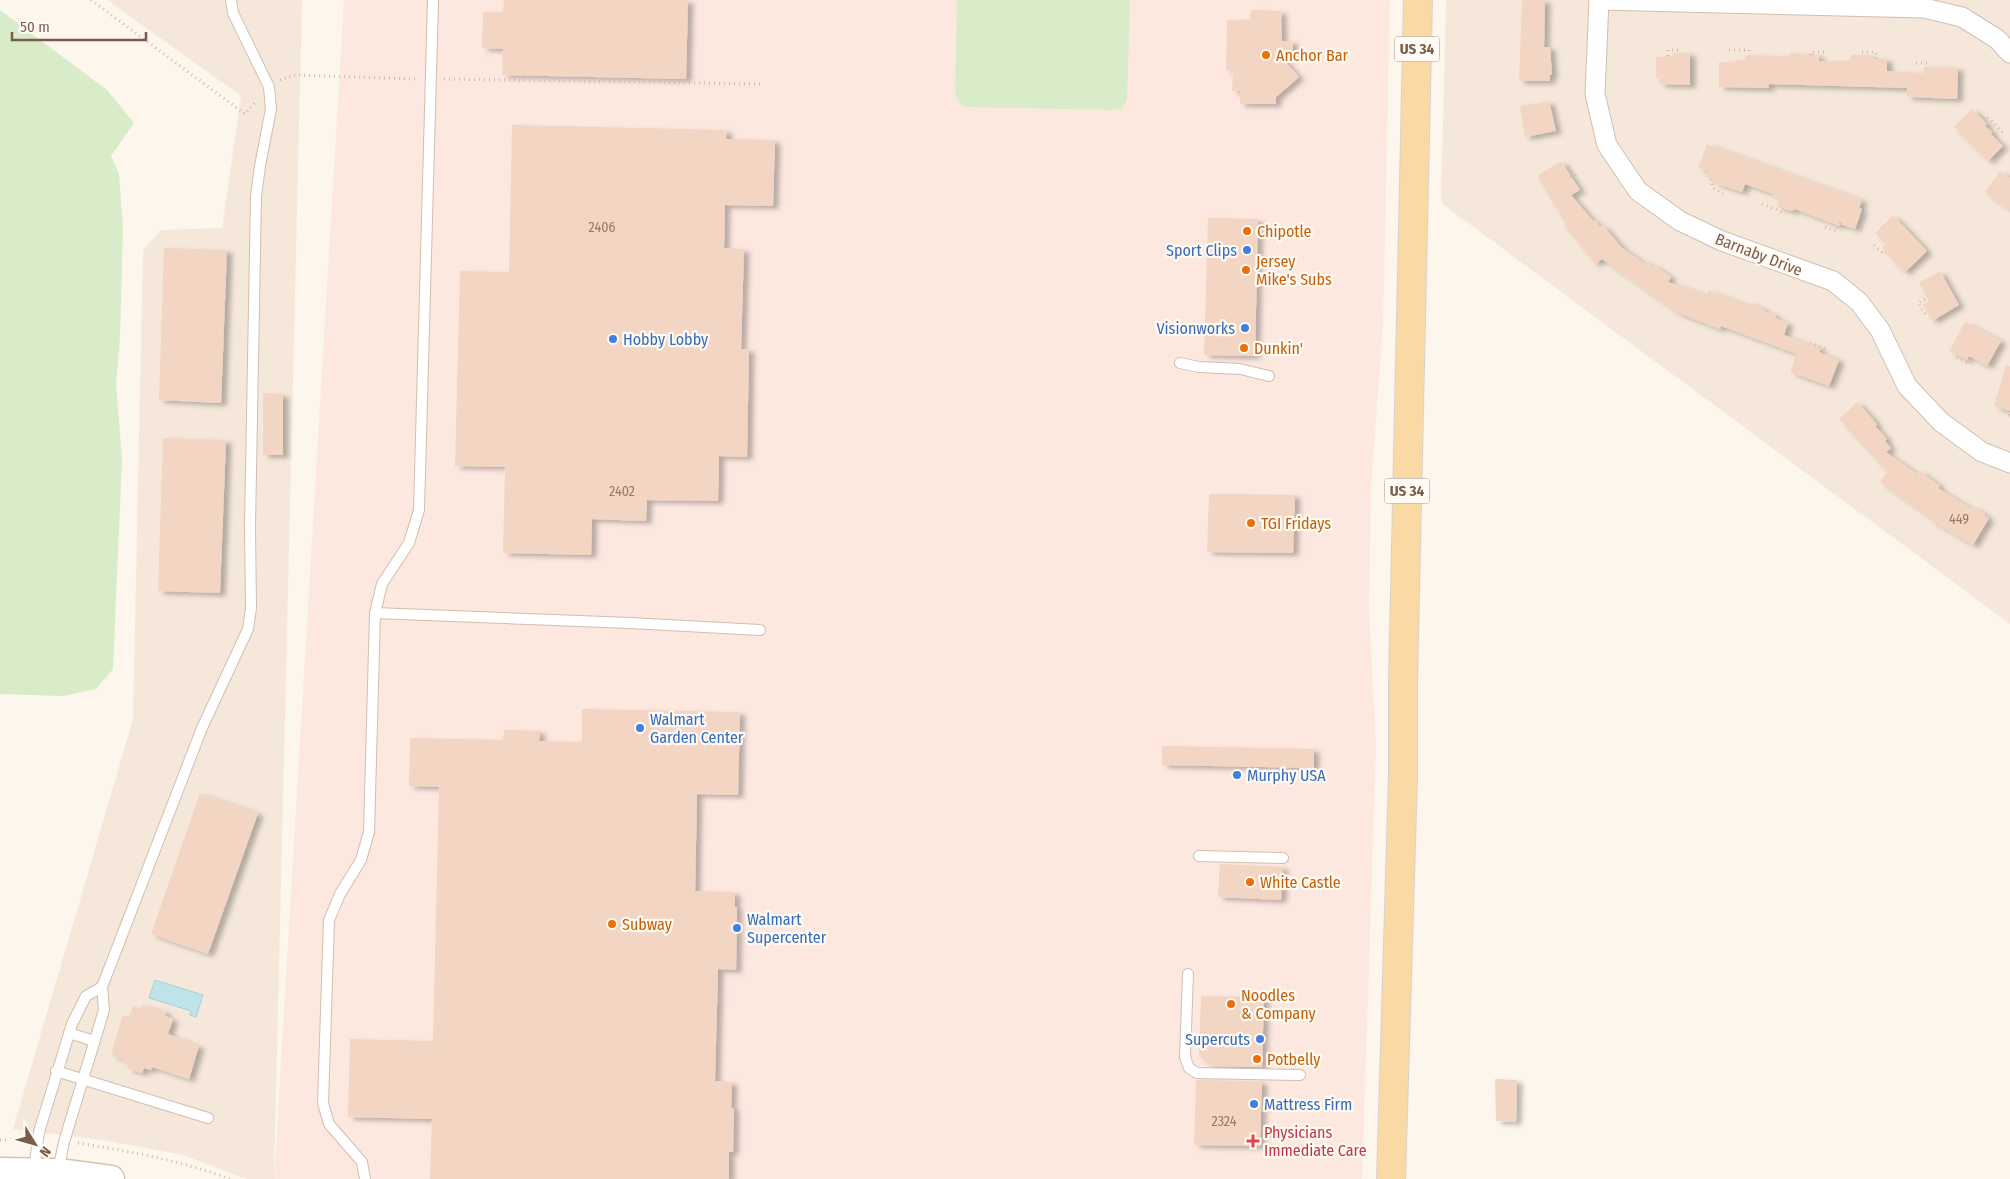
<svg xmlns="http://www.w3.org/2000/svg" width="2010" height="1179" viewBox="0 0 2010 1179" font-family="'Fira Sans Condensed',sans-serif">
<defs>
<filter id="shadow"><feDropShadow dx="5.5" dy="3" stdDeviation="2.5" flood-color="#0004"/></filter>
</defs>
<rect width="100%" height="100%" fill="#fdf6ec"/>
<g fill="#f5e8da">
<polygon points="107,0 302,0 274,1179 246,1179 183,1155 103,1140 13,1129 133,719 143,250 161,230 222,228 241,96"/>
<polygon points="1446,0 2010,0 2010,624 1441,203"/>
</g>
<polygon fill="#fde8e0" points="344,0 1390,0 1383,324 1371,489 1369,608 1376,747 1362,1179 274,1179"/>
<g fill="#d8ecc9">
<polygon points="957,0 1130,0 1127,101 1121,109 1112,110 965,107 958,101 955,92"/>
<polygon points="0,10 107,90 134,123 111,156 119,174 123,228 120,337 116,384 122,459 113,669 96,689 63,696 0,694"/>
</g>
<polygon fill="#bfe3e8" stroke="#a5d3da" points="155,980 203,995 196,1017 190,1015 191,1011 149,998"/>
<g fill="#f3d5c3" filter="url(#shadow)">
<polygon points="504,0 688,0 686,79 502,75 503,49 482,48 483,12 503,12"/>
<polygon points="1522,0 1545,0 1544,47 1550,47 1552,75 1550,75 1550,81 1519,81"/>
<polygon points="1251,10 1281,11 1282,41 1293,41 1292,58 1282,58 1299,77 1276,97 1276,104 1240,104 1240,91 1232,91 1233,71 1226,70 1227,20 1250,20"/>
<polygon points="1673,53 1690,53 1690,85 1659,84 1660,77 1656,77 1656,57 1672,56"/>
<polygon points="1790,53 1819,55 1819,61 1851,61 1851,55 1870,55 1870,58 1887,59 1887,71 1924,73 1924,67 1938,67 1938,66 1958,68 1957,99 1907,97 1907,88 1769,84 1769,88 1719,87 1719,62 1735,62 1735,60 1745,60 1745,55 1785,56 1790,55"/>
<polygon points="1549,101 1556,131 1525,137 1520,106"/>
<polygon points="1972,109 1987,124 1985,126 1992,132 1991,134 2003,146 1988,161 1954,127"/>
<polygon points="512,125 727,130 726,139 775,140 773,206 725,205 724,248 744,249 741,349 749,349 747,457 719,456 718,501 647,500 646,521 592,519 591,555 503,553 505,467 455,466 460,271 509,272"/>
<polygon points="1707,144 1862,200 1859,208 1862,209 1855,229 1840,224 1839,226 1795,209 1792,211 1777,207 1780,199 1772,196 1773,194 1745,184 1742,192 1715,183 1716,181 1707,177 1709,172 1698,168"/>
<polygon points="1561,161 1580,190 1571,195 1594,222 1595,220 1600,227 1603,225 1622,248 1644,263 1646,261 1653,267 1654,265 1671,277 1668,282 1707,295 1709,290 1746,305 1747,302 1764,309 1764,311 1776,315 1775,318 1788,323 1784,335 1821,348 1819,352 1839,360 1829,386 1790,372 1797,354 1721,326 1720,329 1678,313 1602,259 1595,264 1564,225 1566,224 1537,176"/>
<polygon points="2000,171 2010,178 2010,210 1985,192"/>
<polygon points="1893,215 1927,251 1905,272 1891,260 1892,258 1882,248 1886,244 1875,233"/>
<polygon points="1208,218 1258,219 1255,356 1204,355"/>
<polygon points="164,248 227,250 221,403 159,400"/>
<polygon points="1940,271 1959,305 1932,321 1923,305 1929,301 1919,283"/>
<polygon points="1965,322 2001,341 1987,366 1969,356 1967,360 1949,351"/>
<polygon points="2006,365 2010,366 2010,411 1994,406"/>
<polygon points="263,393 283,394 283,455 263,455"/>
<polygon points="1857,402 1871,417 1877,425 1875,426 1887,439 1885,441 1891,448 1886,452 1917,474 1920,471 1940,486 1938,488 1972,509 1973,507 1985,514 1984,515 1989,518 1973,545 1930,520 1931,518 1880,482 1887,472 1839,419"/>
<polygon points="163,438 226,440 220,593 158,591"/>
<polygon points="1209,494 1295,495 1293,553 1207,552"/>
<polygon points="582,709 740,712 738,795 697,794 695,891 735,892 735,907 737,907 736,970 718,969 715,1081 732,1082 731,1108 734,1108 733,1152 729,1152 729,1179 430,1179 432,1119 348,1117 350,1039 433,1041 439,787 409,786 410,738 503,740 504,730 540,731 539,741 582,742"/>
<polygon points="1162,746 1314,749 1314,768 1162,765"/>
<polygon points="200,793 258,813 208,954 151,934"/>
<polygon points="1220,864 1283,867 1281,900 1218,897"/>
<polygon points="1201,996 1264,997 1262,1067 1210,1066 1199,1055"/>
<polygon points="142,1005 166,1012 165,1016 173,1019 168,1034 199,1046 189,1079 152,1067 151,1070 144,1068 142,1073 129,1069 127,1067 128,1063 121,1061 122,1058 112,1055 113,1051 112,1050 123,1015 129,1017 133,1006 141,1008"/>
<polygon points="1495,1079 1517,1080 1516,1122 1496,1121"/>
<polygon points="1196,1080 1262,1081 1260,1146 1194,1145"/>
</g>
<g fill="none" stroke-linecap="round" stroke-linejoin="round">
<defs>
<g id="lane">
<polyline points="1180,363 1199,367 1240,369 1269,376"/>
<polyline points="375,613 630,623 760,630"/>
<polyline points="1199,856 1283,858"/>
<polyline points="1188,974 1185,1057 1189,1068 1197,1073 1300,1075"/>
<polyline points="69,1033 94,1041"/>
<polyline points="56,1071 208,1118"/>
<polyline points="34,1170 39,1132 72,1024 86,996 102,987"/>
<polyline points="58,1171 64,1142 104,1010 102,987 202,728 248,629 251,608 250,526 256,196 260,166 271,109 269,87 233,13 231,0"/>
<polyline points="365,1179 362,1162 329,1124 323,1103 329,920 340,894 361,860 369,832 375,613 382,584 409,543 419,510 433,0"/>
</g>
<g id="street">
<polyline points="1599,0 1595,94 1607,145 1638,191 1680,221 1722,241 1833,281 1859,302 1880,330 1907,386 1941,422 1982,452 2010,463"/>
<polyline points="1599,0 1924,8 1962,17 1997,39 2010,53"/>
</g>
<polyline id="secondary" points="0,1171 58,1172 111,1179"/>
<polyline id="primary" points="1391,1179 1403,776 1403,683 1418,0"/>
</defs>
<use href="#lane" stroke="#d1beb0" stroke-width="12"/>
<use href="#street" stroke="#d1beb0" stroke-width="21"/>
<use href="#secondary" stroke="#d6c0b0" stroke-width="29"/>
<use href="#primary" stroke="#dad1cd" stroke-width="30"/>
<g stroke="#d9b8a5" stroke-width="3" stroke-dasharray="1 4" stroke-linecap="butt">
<polyline points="91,0 245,114 257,100"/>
<polyline points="1729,50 1749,50 1749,53"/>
<polyline points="1862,52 1876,52 1876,59"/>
<polyline points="1811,55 1811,52 1825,52"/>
<polyline points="1668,56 1668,50 1680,50"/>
<polyline points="1916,63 1927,63 1927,67"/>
<polyline points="444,79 762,84"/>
<polyline points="280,80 294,75 418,79"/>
<polyline points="1984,118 1986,116 2003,133"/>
<polyline points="1569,166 1575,175 1570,177"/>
<polyline points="1711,179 1713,188 1723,194"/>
<polyline points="1762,204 1782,212 1783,208"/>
<polyline points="1825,227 1836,231 1841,222"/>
<polyline points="1874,245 1884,254 1886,252"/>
<polyline points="1925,314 1918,303 1927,298"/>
<polyline points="1810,343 1825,349 1823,354"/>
<polyline points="1957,357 1969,364 1973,358"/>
<polyline points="2010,411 2008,415 2010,416"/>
<polyline points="0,1140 24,1139"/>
<path d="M 78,1143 C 130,1151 181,1161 230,1179"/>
</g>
<use href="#lane" stroke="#fff" stroke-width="10"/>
<use href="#street" stroke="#fff" stroke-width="19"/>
<use href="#secondary" stroke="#fff" stroke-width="26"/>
<use href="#primary" stroke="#fbd9a5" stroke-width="28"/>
</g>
<g fill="#e8710a" stroke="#fffaf3" stroke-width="2">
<circle cx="1266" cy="55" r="5"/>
<circle cx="1247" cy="231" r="5"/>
<circle cx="1246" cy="270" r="5"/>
<circle cx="1244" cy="348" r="5"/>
<circle cx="1251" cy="523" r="5"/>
<circle cx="1250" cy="882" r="5"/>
<circle cx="612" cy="924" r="5"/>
<circle cx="1231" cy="1004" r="5"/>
<circle cx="1257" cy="1059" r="5"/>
</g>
<g fill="#3f7fe0" stroke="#fffaf3" stroke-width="2">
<circle cx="1247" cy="250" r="5"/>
<circle cx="1245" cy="328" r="5"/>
<circle cx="613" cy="339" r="5"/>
<circle cx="640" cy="728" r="5"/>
<circle cx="1237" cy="775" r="5"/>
<circle cx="737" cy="928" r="5"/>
<circle cx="1260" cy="1039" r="5"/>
<circle cx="1254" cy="1104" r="5"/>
</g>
<path fill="#e0444e" stroke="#fffaf3" stroke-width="2" d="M1250.5 1133.5h5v5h5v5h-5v5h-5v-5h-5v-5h5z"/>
<g text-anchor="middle" stroke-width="4.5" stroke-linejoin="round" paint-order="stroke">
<g font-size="14" fill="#987a6a">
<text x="602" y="232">2406</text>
<text x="622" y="496">2402</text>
<text x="1959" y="524">449</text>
<text x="1224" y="1126">2324</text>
</g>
<g fill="#fffaf3" stroke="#a28b7f" stroke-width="1">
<rect x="1394.5" y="36.5" width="45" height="25" rx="4"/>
<rect x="1384.5" y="478.5" width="45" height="25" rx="4"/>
</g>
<g font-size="15" font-weight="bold" fill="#7a5c4d">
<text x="1417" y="54">US 34</text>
<text x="1407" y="496">US 34</text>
</g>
<g font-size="16" fill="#c56008" stroke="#fffaf3" text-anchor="start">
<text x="1276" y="61">Anchor Bar</text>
<text x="1257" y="237">Chipotle</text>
<text x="1256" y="267">Jersey<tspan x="1256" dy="18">Mike's Subs</tspan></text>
<text x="1254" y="354">Dunkin'</text>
<text x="1261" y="529">TGI Fridays</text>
<text x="1260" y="888">White Castle</text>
<text x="622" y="930">Subway</text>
<text x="1241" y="1001">Noodles<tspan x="1241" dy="18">&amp; Company</tspan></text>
<text x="1267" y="1065">Potbelly</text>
</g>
<g font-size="16" fill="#366cbe" stroke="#fffaf3" text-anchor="start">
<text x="1237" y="256" text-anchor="end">Sport Clips</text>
<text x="1235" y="334" text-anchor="end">Visionworks</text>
<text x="623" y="345">Hobby Lobby</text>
<text x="650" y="725">Walmart<tspan x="650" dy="18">Garden Center</tspan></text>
<text x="1247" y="781">Murphy USA</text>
<text x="747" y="925">Walmart<tspan x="747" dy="18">Supercenter</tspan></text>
<text x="1250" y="1045" text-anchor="end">Supercuts</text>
<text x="1264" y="1110">Mattress Firm</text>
</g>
<g font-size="16" fill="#7a5c4d" stroke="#fffaf3">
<text transform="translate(1759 254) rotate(21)" y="6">Barnaby Drive</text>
</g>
<g font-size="16" fill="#be3a42" stroke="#fffaf3" text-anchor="start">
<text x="1264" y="1138">Physicians<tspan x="1264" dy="18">Immediate Care</tspan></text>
</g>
</g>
<g transform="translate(35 1144) rotate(127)" stroke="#fffaf3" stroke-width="4" paint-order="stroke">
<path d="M0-4L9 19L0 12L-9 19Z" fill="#7a5c4d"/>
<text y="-8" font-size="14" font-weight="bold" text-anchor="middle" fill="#7a5c4d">N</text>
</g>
<path d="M12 32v8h134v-8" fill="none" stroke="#7a5c4d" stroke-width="2.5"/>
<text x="20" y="32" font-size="15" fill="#7a5c4d" stroke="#fffaf3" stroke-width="4" paint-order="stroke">50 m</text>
</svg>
